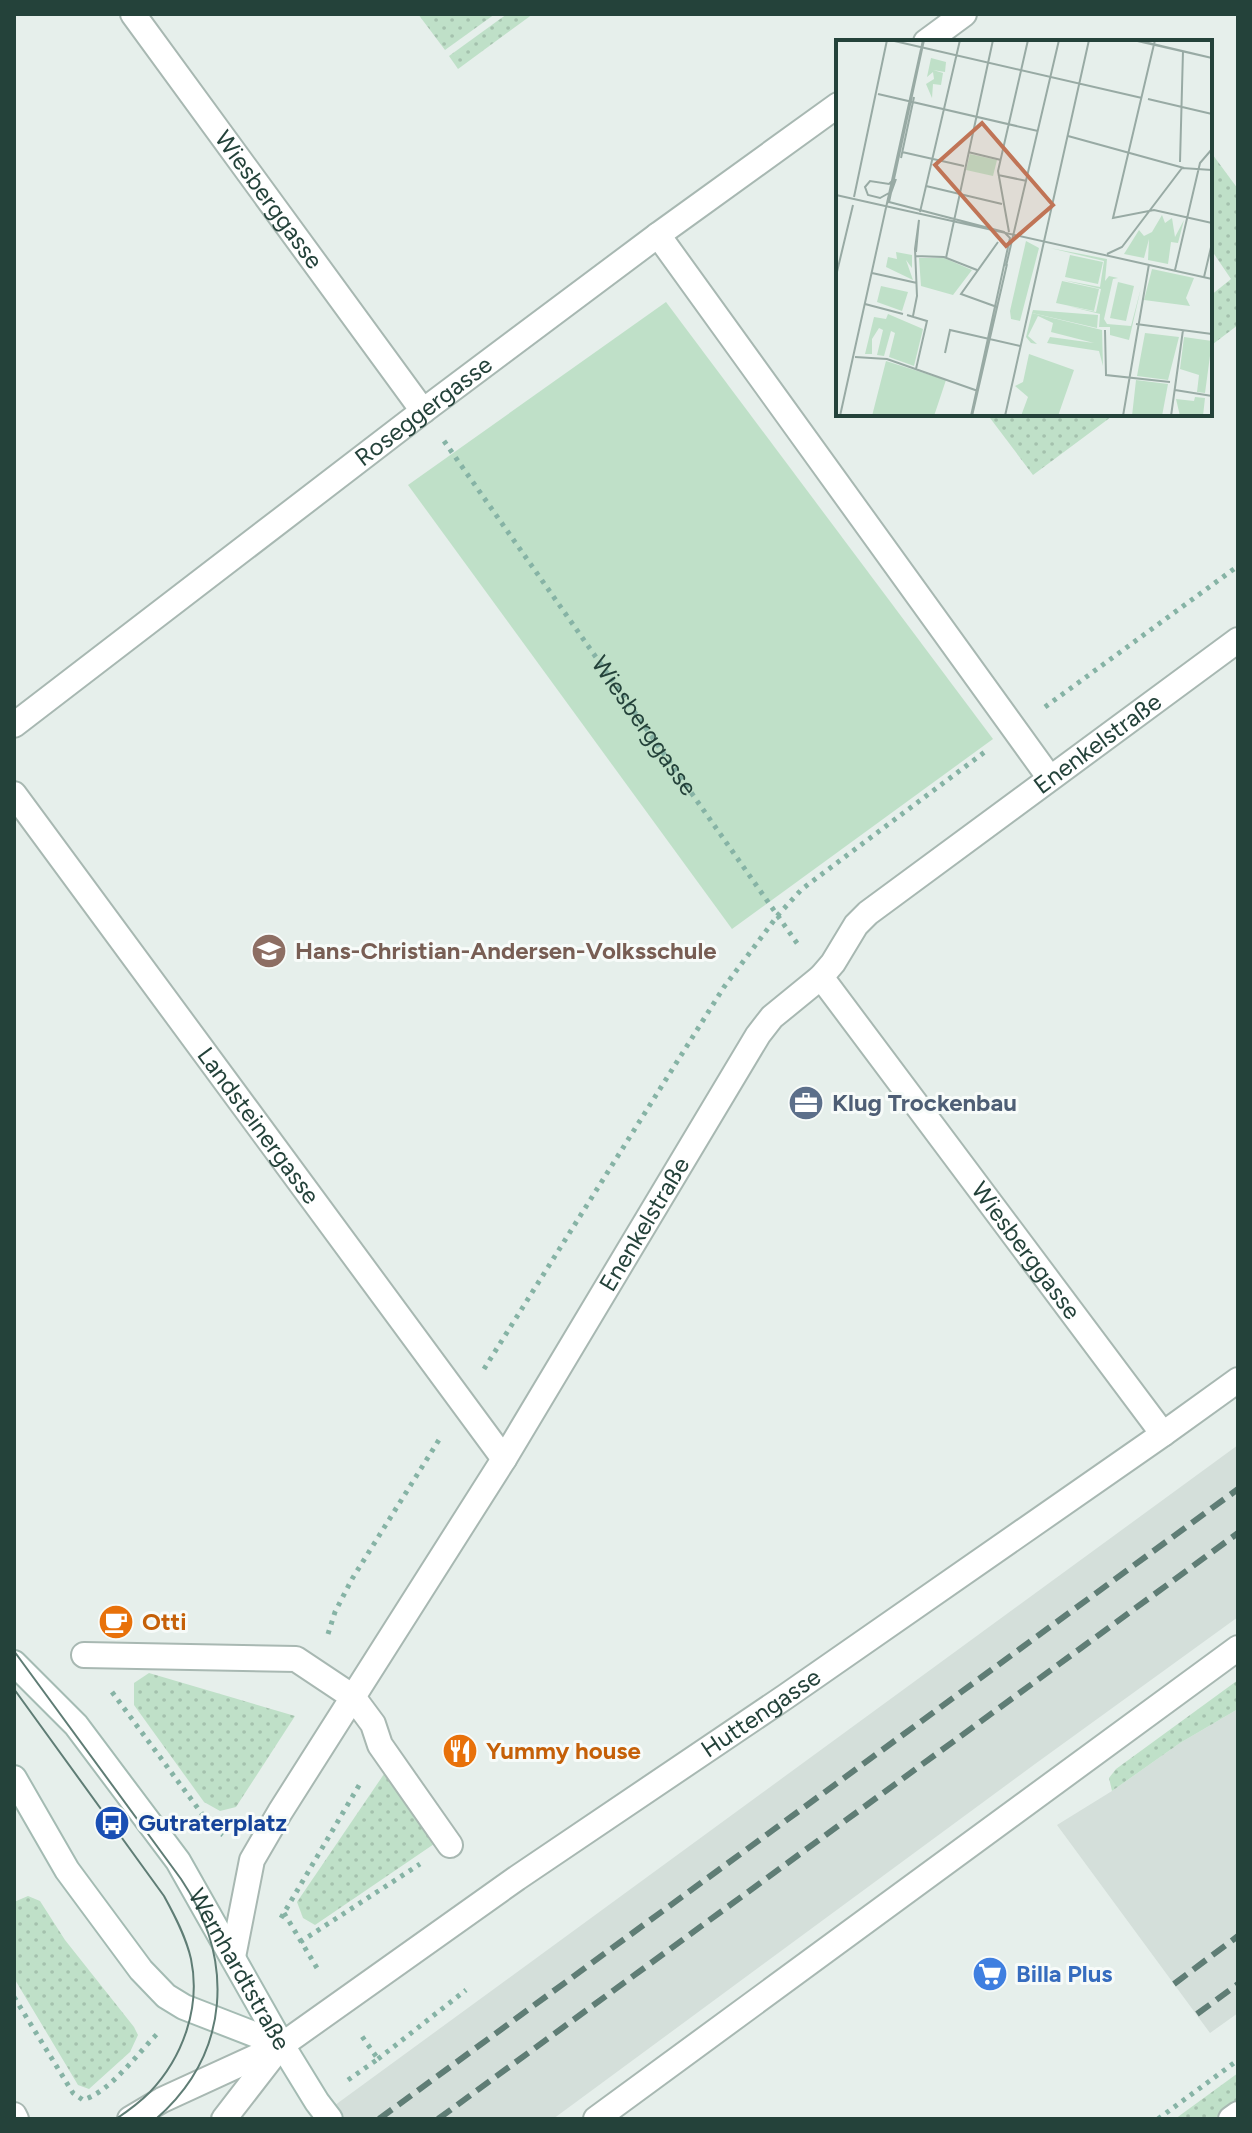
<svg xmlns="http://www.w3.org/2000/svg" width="1252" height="2133" viewBox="0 0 1252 2133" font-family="Figtree,sans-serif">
<defs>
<pattern id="grass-dots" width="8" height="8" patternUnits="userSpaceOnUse" patternTransform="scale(2)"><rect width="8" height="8" fill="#bfe0c8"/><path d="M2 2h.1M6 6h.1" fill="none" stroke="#a4c1ad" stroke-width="1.8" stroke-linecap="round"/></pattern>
</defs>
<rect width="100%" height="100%" fill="#e6efeb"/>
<g fill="#d4dfda">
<polygon points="1238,1445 1238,1617 1035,1764 553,2119 316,2119"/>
<polygon points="1238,1709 1238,2013 1210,2033 1057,1825 1112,1791 1180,1743"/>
</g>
<g fill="url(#grass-dots)">
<polygon points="418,14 495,14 445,50"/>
<polygon points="507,14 533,14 458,69 449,56"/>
<polygon points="1210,151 1238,189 1238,325 1213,344 1210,340 1210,296 1231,279 1210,248 1210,189 1213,187 1210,183"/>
<polygon points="987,414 1115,414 1033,475"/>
<polygon points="149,1673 295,1716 236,1807 220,1811 204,1802 134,1705 134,1683"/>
<polygon points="1238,1680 1238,1709 1180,1743 1112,1791 1109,1778 1116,1769"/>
<polygon points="384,1774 437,1842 315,1925 303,1918 297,1902"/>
<polygon points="28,1896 40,1901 65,1940 134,2027 138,2035 130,2052 89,2089 78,2085 14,1978 14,1902"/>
<polygon points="1238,2073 1238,2101 1214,2119 1175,2119"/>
</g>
<polygon fill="#bfe0c8" points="666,302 993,739 732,929 408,485"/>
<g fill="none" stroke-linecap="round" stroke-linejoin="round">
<defs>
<polyline id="service" points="596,2119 1238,1648"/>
<polyline id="pedestrian" points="84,1655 296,1659 353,1697 373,1724 380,1745 450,1845"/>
<g id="minor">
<path id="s2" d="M 133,14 L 423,411"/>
<polyline points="926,42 964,14"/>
<polyline points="658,235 1049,777"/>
<path id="s3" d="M 14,725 L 423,411 L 658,235 L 838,105"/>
<path id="s4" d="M 14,794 L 504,1459"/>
<path id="s5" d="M 821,977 L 1163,1434"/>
<path id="s6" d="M 233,1957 L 252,1860 L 280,1812 L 504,1459 L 758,1035 L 772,1017 L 821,977 L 833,963 L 856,925 L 868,913 L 1238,640"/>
<polyline points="14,2115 16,2119"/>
<polyline points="1231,2119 1238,2114"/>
</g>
<g id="tertiary">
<path id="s7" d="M 130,2119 L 162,2100 L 282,2045 L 517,1878 L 785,1697 L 1163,1434 L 1238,1380"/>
<polyline points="224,2119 279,2048"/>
</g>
<g id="secondary">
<path id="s8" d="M 14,1663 L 76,1725 L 178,1861 L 282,2045 L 317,2102 L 330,2119"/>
<polyline points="14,1778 67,1870 141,1970 166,1996 184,2007 282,2045"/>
</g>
</defs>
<use href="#service" stroke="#a8b8b2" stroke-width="28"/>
<use href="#pedestrian" stroke="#a8b8b2" stroke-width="28"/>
<use href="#minor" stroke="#a8b8b2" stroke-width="28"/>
<use href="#tertiary" stroke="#a8b8b2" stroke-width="28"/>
<use href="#secondary" stroke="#a4bbb3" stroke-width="28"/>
<g stroke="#86b3a5" stroke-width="5" stroke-dasharray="4 6" stroke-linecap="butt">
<path id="s1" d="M 444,441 L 799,946"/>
<polyline points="1045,707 1238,566"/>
<polyline points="484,1369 724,987 778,915 802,889 986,751"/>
<polyline points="328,1634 335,1612 352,1579 442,1435"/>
<polyline points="112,1692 208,1822 223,1835"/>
<polyline points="284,1913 320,1973"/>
<polyline points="281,1918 361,1782"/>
<polyline points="300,1942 420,1864"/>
<path d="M 14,1997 L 73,2093 L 83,2100 C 110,2092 139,2052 158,2033"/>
<polyline points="378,2059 466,1990"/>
<polyline points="348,2080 378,2059 361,2035"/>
<polyline points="1158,2119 1238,2060"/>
</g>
<use href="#service" stroke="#fff" stroke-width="24"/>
<use href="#pedestrian" stroke="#fff" stroke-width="24"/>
<use href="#minor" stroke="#fff" stroke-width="24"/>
<use href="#tertiary" stroke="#fff" stroke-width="24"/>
<use href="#secondary" stroke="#fff" stroke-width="24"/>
<g stroke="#5f7d75" stroke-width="2">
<path d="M 14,1651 L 181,1879 C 235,1959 231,2053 156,2119"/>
<path d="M 14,1689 L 164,1896 C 175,1916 186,1937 191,1959 C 201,2007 183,2057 150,2092 C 140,2102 128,2111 116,2119"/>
</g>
<g stroke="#5f7d75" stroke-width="6" stroke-dasharray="16 8" stroke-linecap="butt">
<polyline points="1174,1984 1238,1936"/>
<polyline points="1197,2014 1238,1984"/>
<polyline points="379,2119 1238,1489"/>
<polyline points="438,2119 1238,1533"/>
</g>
</g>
<defs>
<symbol id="school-disc" viewBox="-11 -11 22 22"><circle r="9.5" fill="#8d6e63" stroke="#f7fbf9"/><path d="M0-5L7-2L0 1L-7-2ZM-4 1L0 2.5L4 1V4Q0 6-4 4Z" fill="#fff"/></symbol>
<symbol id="office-disc" viewBox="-11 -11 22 22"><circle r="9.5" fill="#5c6f8a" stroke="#f7fbf9"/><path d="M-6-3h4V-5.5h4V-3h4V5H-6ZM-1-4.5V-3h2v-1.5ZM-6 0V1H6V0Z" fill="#fff"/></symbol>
<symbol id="cafe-disc" viewBox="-11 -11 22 22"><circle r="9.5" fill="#e8710a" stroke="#f7fbf9"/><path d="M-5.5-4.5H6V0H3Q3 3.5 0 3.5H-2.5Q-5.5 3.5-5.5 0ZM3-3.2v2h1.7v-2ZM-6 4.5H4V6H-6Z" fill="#fff"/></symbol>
<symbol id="restaurant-disc" viewBox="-11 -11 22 22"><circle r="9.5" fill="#e8710a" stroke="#f7fbf9"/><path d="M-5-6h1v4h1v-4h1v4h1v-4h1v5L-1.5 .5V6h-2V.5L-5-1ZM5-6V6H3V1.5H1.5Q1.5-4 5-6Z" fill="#fff"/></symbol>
<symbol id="bus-disc" viewBox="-11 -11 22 22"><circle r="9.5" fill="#1a4fb4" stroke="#f7fbf9"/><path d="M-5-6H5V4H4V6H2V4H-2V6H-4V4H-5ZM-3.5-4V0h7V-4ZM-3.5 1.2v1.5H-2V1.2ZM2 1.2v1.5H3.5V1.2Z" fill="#fff"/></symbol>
<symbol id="supermarket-disc" viewBox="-11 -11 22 22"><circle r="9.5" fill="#3f7fe0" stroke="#f7fbf9"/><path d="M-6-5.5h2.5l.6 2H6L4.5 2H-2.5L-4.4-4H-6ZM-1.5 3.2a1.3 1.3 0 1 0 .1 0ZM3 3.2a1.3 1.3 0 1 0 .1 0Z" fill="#fff"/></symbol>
</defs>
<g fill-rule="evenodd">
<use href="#school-disc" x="249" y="931" width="40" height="40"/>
<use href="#office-disc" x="786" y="1083" width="40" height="40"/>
<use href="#cafe-disc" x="96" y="1602" width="40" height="40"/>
<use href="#restaurant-disc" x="440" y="1731" width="40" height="40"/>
<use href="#bus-disc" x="92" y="1803" width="40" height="40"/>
<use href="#supermarket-disc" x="970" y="1954" width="40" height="40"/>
</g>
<g text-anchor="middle" stroke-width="6" stroke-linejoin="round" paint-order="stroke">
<g font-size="24" fill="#24423a" stroke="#f7fbf9">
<text dy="8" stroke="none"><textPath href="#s2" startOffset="230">Wiesberggasse</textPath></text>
<text dy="8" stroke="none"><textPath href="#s3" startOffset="516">Roseggergasse</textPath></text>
<text dy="8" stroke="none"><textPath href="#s1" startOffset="348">Wiesberggasse</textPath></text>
<text dy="8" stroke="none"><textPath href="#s6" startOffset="1518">Enenkelstraße</textPath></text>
<text dy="8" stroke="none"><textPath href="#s4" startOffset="412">Landsteinergasse</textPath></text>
<text dy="8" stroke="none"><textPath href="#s6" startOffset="846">Enenkelstraße</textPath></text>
<text dy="8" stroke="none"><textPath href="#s5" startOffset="342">Wiesberggasse</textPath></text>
<text dy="8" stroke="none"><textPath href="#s7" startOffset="752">Huttengasse</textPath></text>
<text dy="8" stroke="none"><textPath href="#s8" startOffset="382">Wernhardtstraße</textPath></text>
</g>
<g font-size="24" font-weight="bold" fill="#785e54" stroke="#f7fbf9" text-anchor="start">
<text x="295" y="959">Hans-Christian-Andersen-Volksschule</text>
</g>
<g font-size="24" font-weight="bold" fill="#4e5e75" stroke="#f7fbf9" text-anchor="start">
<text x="832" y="1111">Klug Trockenbau</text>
</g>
<g font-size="24" font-weight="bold" fill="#c56008" stroke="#f7fbf9" text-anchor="start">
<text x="142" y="1630">Otti</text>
<text x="486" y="1759">Yummy house</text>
</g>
<g font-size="24" font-weight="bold" fill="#164399" stroke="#f7fbf9" text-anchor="start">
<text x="138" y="1831">Gutraterplatz</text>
</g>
<g font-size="24" font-weight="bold" fill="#366cbe" stroke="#f7fbf9" text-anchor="start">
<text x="1016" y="1982">Billa Plus</text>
</g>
</g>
<g transform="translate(836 40)">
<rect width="376" height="376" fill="#e6efeb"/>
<path d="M 95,18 L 110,22 L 109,32 L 97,30 L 107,33 L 105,45 L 97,44 L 96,58 L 90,44 L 98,39 L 97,32 L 91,37 ZM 326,175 L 329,183 L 336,178 L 339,197 L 348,180 L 342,203 L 335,202 L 332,224 L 312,220 L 313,199 L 308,218 L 288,214 L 303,190 L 308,196 L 316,192 ZM 214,208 L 271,219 L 269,241 L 273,236 L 282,238 L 277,239 L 268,279 L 271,284 L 295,286 L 305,248 L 293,300 L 274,295 L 274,287 L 263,287 L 264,274 L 232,266 L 260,272 L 265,249 L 227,240 L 264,247 L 268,221 ZM 282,242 L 298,246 L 290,281 L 274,278 ZM 45,246 L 72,252 L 66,271 L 41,262 ZM 196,273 L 266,290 L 267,326 L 263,311 L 211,303 L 214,297 L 258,303 L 215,292 L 217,283 L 202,276 L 192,296 L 201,304 L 195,303 L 190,297 ZM 52,274 L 87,289 L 78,326 L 53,317 L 59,293 L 55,291 L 48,316 L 41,315 L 47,290 L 43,288 L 36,299 L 36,314 L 29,314 L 38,277 L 50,279 Z" fill="#bfe0c8"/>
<path d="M 197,270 L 262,275 L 261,288 L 196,273 Z" fill="#bfe0c8"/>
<path d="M 134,114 L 161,120 L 157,136 L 130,130 ZM 190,201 L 203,208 L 184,281 L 175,279 L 174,271 ZM 60,212 L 76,215 L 76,228 L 70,220 L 77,240 L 50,227 L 52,217 L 61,219 ZM 234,215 L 267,222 L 262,244 L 229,237 ZM 83,218 L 108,218 L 136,230 L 117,255 L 85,246 ZM 316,229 L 358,238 L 350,258 L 354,266 L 308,260 ZM 226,241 L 263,249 L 258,271 L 220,263 ZM 309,293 L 343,297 L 332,340 L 301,336 ZM 348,297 L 376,301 L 369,353 L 361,352 L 363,335 L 344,329 ZM 193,314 L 238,330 L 222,376 L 185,376 L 192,357 L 179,346 L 187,342 ZM 50,321 L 110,340 L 98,376 L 36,376 ZM 300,340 L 332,344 L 326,376 L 296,376 ZM 359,357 L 369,358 L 367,376 L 344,376 L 340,359 L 358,361 Z" fill="#bfe0c8"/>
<path fill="none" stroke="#98aaa4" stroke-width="2" d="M 54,0 L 306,58M 88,0 L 53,162 L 168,192 L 174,198 L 135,376M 297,0 L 376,18M 300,0 L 376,18M 319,0 L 277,178 L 318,170 L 376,183M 42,54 L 202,91M 312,59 L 376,74M 232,96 L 348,128M 66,112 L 128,126M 132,112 L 165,120M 65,118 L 78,57M 344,122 L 347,11M 162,135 L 191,141M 90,146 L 166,164M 53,153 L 44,158 L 32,155 L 29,147 L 34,141 L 53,144 L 58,139M 0,155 L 376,239M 18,157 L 51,0M 51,164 L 60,139M 84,172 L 124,0M 173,192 L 162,131 L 192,0M 271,214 L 286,207 L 346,128 L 376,130M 79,216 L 108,217 L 141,230M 110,218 L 157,0M 170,226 L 223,0M 339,230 L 364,123 L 376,109M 36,233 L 81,243M 0,236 L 17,165M 368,237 L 376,203M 29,264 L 67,274M 161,267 L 125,254 L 162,202M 71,275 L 91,281 L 80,329M 77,276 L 81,256 L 79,209 L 83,180 L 80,212M 300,284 L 376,294M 269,290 L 270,335 L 334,342M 109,313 L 114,290 L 184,306M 19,317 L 51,319 L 142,351M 339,350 L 376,356M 4,376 L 87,0M 136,376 L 171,224M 169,376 L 253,0M 287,376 L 313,224M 335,376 L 347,290"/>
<path fill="#c07456" fill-opacity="0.15" stroke="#c07456" stroke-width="4" d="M 146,83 L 217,165 L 170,206 L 99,125 Z"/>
<rect width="376" height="376" fill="none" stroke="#24423a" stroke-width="4"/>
</g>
<rect width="1252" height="2133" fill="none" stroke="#24423a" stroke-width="32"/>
</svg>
